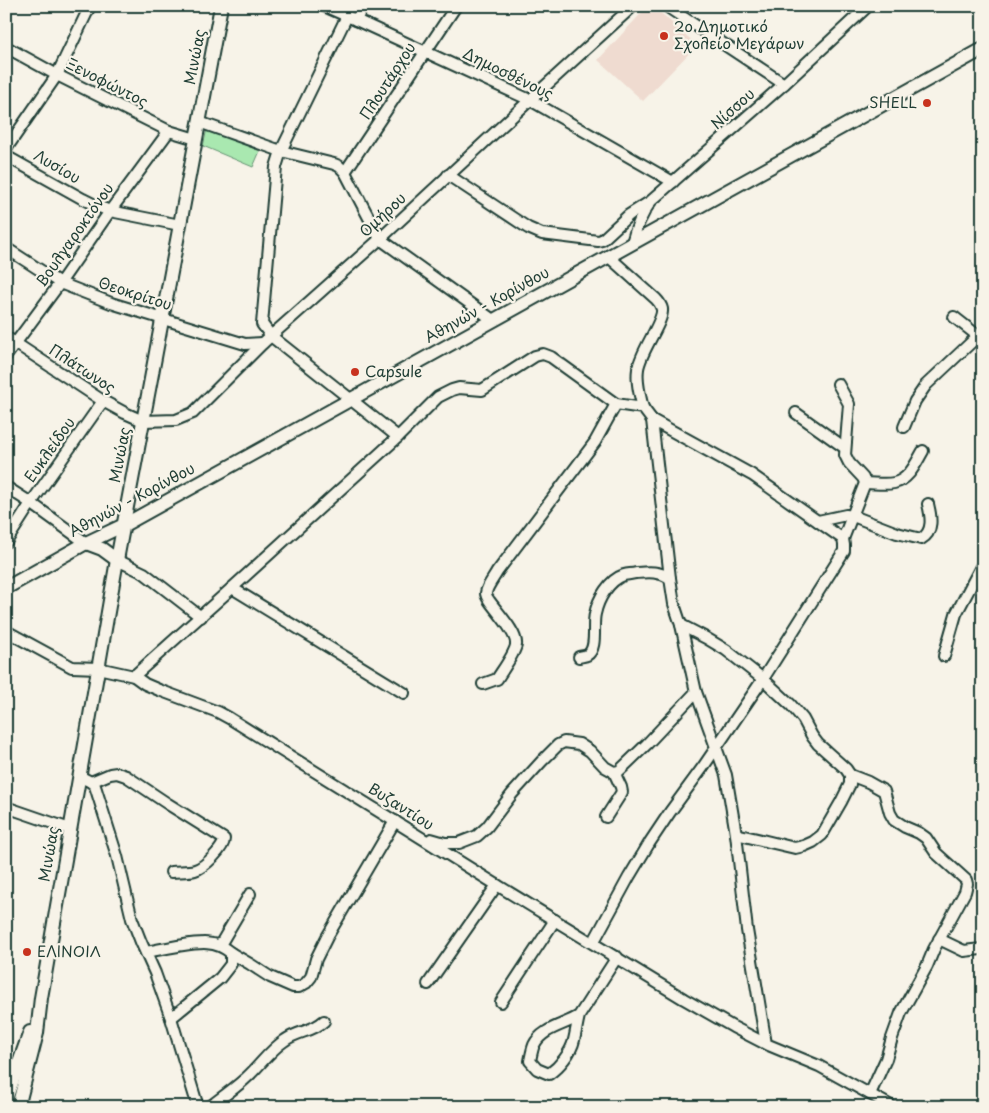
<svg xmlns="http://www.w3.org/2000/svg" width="989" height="1113" viewBox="0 0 989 1113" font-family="'Playpen Sans',sans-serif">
<rect width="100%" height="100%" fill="#f7f3e8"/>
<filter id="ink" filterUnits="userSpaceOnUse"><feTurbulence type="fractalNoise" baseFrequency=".02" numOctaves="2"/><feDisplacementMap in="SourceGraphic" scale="10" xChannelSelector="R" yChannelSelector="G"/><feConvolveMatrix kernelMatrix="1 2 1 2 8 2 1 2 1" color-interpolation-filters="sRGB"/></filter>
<g filter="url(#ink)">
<polygon fill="#efdbd0" points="648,6 653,6 697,45 643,101 598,60"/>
<polygon fill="#a9e8b0" stroke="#649272" points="207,129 260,151 253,167 203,146"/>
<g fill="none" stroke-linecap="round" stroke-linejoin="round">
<defs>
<g id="minor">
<polyline points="324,6 356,20 530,100 673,182"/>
<polyline points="666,6 784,84"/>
<polyline points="347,16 281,151 276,167 262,324 271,336 398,437"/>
<polyline points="356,20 363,6"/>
<polyline points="6,47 57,75 169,131 196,139"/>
<polyline points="199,122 281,151 334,164 339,166 345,172 380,239 493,320"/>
<polyline points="6,149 57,75 90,6"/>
<polyline points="6,156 83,199 97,206 110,211 180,225"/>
<polyline points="345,172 456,6"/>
<polyline points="448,175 528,228 542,234 598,241 602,240 629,215 648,203"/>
<path d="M 632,243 C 636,227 641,215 651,201 L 784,84 L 868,6"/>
<polyline points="6,248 60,283 111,303 245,344 263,343"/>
<path d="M 608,256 L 656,299 C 659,302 661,305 662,309 C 664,321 640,352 638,369 C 636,382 640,396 643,408"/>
<polyline points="954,317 982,339"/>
<polyline points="6,337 103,401 125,413 143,421 176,420 193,413 263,343 380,239 530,100 633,6"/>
<polyline points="6,356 60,283 110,211 169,131"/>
<polyline points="838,384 849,404 845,455 849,463 863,478 865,483 843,539"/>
<polyline points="796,413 845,448"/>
<polyline points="904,427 915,401 926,385 978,336"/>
<path d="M 865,483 C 874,483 885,485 894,483 C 909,480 916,463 923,451"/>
<polyline points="6,487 31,503 86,543"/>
<path d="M 818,521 L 846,515 L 853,516 L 897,533 L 921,539 C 934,532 931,516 928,504"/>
<polyline points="6,542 31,503 103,401"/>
<polyline points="117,560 144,573 201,617"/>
<polyline points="232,588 404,693"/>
<polyline points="681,625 706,638 726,650 763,679 791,705 803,719 812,736 818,744 846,769 850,775 850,784 841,802 822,835 813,842 804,846 795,848 736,834"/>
<polyline points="6,631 72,667 98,668 134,676 145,684 159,690 218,712 229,718 497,885 684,999 733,1027 766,1044"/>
<polyline points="944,656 956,614 983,563"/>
<path d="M 579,657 C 582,656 585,656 587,655 C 598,649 592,625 595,614 C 598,599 609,580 624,575 C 628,574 632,574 636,573 C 649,572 658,571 670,578"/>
<polyline points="134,676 232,588 398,437 438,397 452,390 459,388 482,390 535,356 543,354 551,357 616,404 643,408 652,420 670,578 674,604 681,625 696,692 726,775 736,834 747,930 766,1044 819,1066 893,1107"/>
<path d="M 483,684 L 497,679 C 502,671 515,653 516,645 C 518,630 485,601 486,593 C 487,586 494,578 497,572 L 595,442 L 616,404"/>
<polyline points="850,775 868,782 884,791 890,813 894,820 905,827 919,833 926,838 936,853 966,880 967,884 965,892 934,949 927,966 901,1013 892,1038 886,1059 870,1094"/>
<polyline points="79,776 91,782 95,786 117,856 132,919 141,942 155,973 171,1018 198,1107"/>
<path d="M 91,782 L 110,774 L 117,773 L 126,776 L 168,804 L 224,839 C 224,848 205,867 195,870 C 188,872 179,871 171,872"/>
<polyline points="6,807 70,829"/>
<polyline points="606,817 622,792 621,787 614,772"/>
<polyline points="431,839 445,843 459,843 477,836 487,827 512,794 542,761 558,745 564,742 579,744 590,751 605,767 614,772 619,771 647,744 696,692"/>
<polyline points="939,939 964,951 981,949 983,949"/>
<polyline points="593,943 629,877 650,842 670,812 703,767 763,679 844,551 844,545 843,539 752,475 652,420"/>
<polyline points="220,945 250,894"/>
<path d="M 146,952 C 156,950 167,948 178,946 C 197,943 215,939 231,953 L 231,964 L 220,978 L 171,1018"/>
<polyline points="231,953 250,964 270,977 293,987 299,987 306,983 311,977 316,959 327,937 395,821"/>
<polyline points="428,984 497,885"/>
<polyline points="501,1002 555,920"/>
<path d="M 579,1016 C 577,1024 576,1032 574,1040 C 571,1053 559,1067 549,1074 L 537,1069 L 530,1061 C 531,1056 532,1050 534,1045 C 542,1028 565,1025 579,1016 L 617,957"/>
<path d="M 209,1107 C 221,1098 234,1089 245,1079 C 259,1067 269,1051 284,1041 C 298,1030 311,1033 324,1021"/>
</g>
<g id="major">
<polyline points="86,543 102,549 117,560"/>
<polyline points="6,588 86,543 124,525 983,49"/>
<polyline points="6,1099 30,1032"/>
<polyline points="18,1107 37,1033 41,998 117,560 221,6"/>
</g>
</defs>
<use href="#minor" stroke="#1f3d34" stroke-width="14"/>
<use href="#major" stroke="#1f3d34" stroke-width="16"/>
<use href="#minor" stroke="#f7f3e8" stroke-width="10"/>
<use href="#major" stroke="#f7f3e8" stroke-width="12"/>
</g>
</g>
<g fill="#c8321e" stroke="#f7f3e8" stroke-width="2">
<circle cx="664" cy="36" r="5"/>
<circle cx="927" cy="103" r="5"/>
<circle cx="355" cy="372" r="5"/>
<circle cx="27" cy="952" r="5"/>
</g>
<g text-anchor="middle" stroke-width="4.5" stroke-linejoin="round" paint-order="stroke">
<g font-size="15" fill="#1f3d34" stroke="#f7f3e8" text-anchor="start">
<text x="674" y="32">2ο Δημοτικό<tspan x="674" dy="17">Σχολείο Μεγάρων</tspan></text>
<text x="917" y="108" text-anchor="end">SHELL</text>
<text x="365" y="377">Capsule</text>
<text x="37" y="957">ΕΛΙΝΟΙΛ</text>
</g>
<g font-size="15" fill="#1f3d34" stroke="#f7f3e8">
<text transform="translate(195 57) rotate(-79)" y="5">Μινώας</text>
<text transform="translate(508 74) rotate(26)" y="5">Δημοσθένους</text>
<text transform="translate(388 81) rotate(-57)" y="5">Πλουτάρχου</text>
<text transform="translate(107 83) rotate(27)" y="5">Ξενοφώντος</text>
<text transform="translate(733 109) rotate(-42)" y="5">Νίσσου</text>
<text transform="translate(57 167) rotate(30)" y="5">Λυσίου</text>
<text transform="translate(383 215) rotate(-43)" y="5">Ομήρου</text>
<text transform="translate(75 235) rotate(-55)" y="5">Βουλγαροκτόνου</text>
<text transform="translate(135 294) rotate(18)" y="5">Θεοκρίτου</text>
<text transform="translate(487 305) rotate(-29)" y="5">Αθηνών - Κορίνθου</text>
<text transform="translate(82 369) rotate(33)" y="5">Πλάτωνος</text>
<text transform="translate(50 450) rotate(-55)" y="5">Ευκλείδου</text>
<text transform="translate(120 455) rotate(-79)" y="5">Μινώας</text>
<text transform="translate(132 500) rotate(-28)" y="5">Αθηνών - Κορίνθου</text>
<text transform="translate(401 807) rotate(32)" y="5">Βυζαντίου</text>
<text transform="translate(49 854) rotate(-80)" y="5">Μινώας</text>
</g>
</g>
<rect width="989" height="1113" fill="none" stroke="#f7f3e8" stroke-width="25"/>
<rect x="12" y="12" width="964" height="1088" fill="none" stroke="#1f3d34" stroke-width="2" filter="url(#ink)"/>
</svg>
